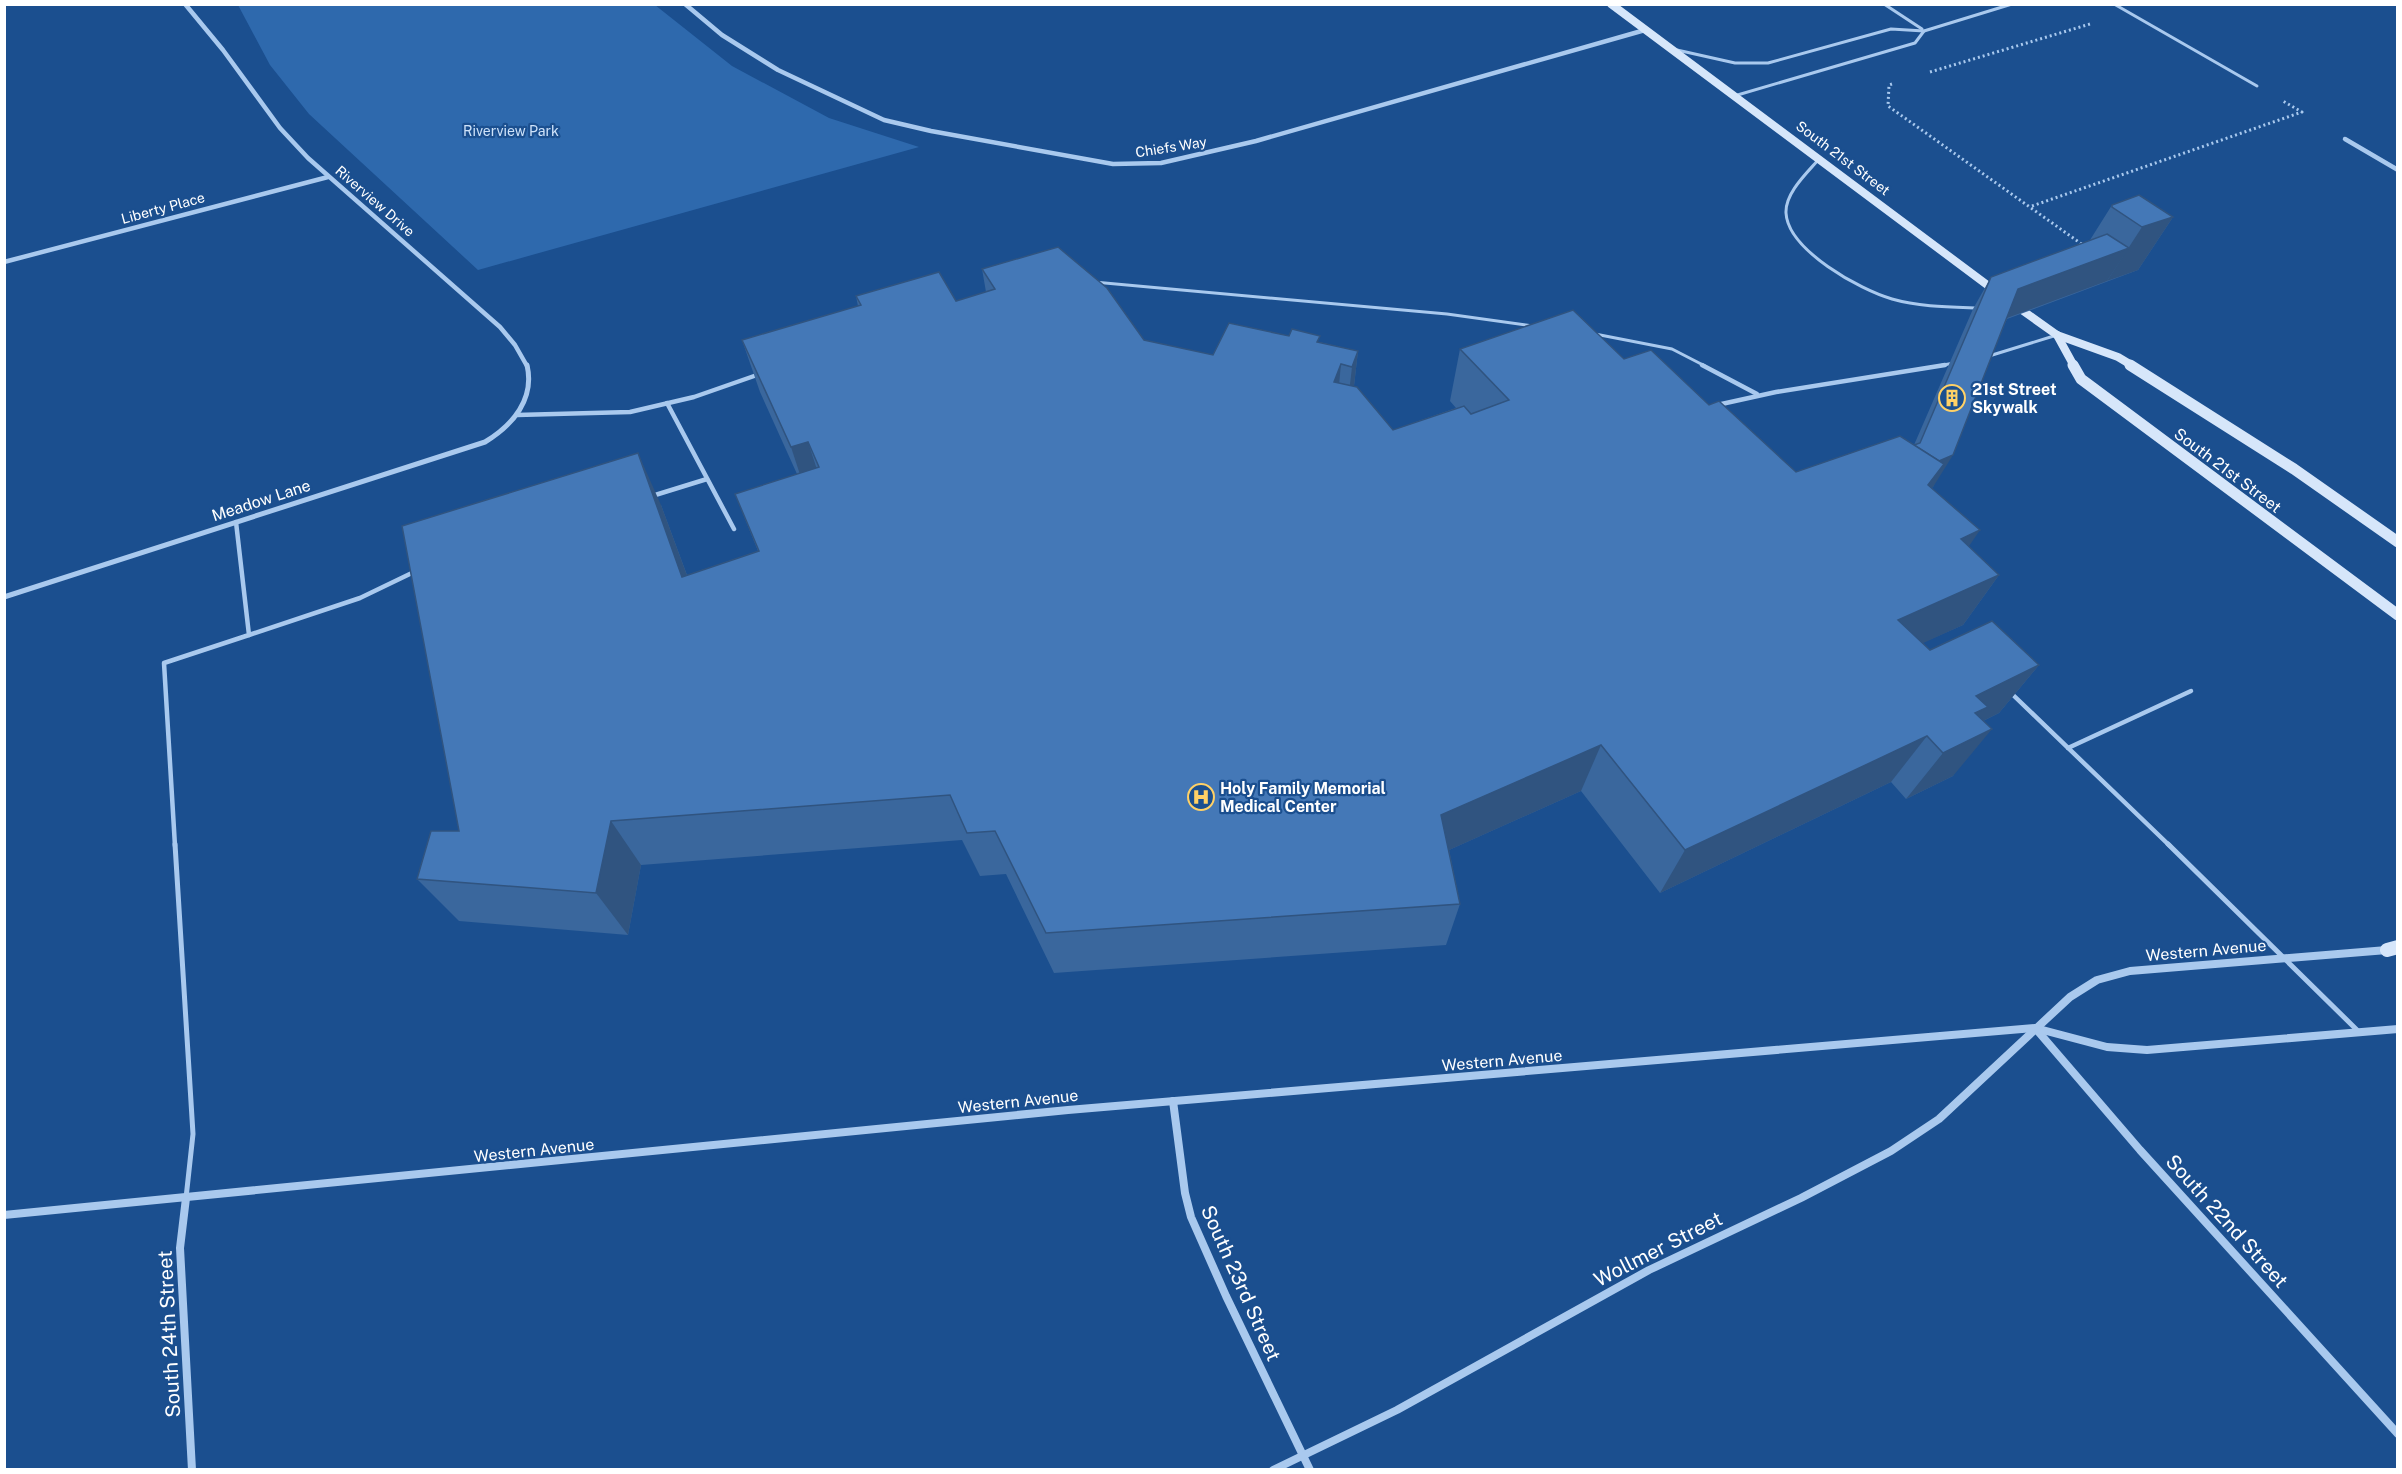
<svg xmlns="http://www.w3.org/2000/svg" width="2402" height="1474" viewBox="0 0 2402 1474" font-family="'Public Sans',sans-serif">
<rect width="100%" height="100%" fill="#1b4f8f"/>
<polygon fill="#2e69ad" points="238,5 655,5 732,66 829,118 919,147 478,270 309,114 270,65"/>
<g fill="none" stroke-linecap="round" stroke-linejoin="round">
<g stroke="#a9c9ee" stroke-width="3" stroke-dasharray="2 3" stroke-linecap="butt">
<polyline points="1930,72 2090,24"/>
<polyline points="1892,84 1889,85 1888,106 2083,245"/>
<polyline points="2032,206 2302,112 2283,101"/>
</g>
<g stroke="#a9c9ee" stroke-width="3">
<polyline points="1884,4 1922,29"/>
<polyline points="2114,4 2257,86"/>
<polyline points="1677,50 1735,63 1768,63 1891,29 1924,31 2012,4"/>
<polyline points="1734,96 1915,43 1924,31"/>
<path d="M 1819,159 C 1807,173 1785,193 1786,213 C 1788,250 1860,290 1892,299 C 1920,307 1950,307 1979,308"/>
<polyline points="1094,282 1447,314 1533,326"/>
<polyline points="1595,334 1672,349 1705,366"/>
<polyline points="1989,356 2057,335"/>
<polyline points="1938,366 1954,363"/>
</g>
<g stroke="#a9c9ee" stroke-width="4.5">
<polyline points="1702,365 1757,394"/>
<polyline points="667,403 734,529"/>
<polyline points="1717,405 1776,392 1945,365"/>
<polyline points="517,415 630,412 694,397 757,375"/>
<polyline points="652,496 707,479"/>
<polyline points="249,635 360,598 416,571"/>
<polyline points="2011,693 2170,846"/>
<polyline points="2068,748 2191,691"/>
<polyline points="175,846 164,663 249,635 236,522"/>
</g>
<g stroke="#a9c9ee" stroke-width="5">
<polyline points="175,844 193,1134 186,1198"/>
<polyline points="2168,844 2359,1032"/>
</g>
<g stroke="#a9c9ee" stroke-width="4.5">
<polyline points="185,4 223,50 280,128 308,158 500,327 515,345 527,366"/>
<polyline points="685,4 722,35 778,70 884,120 931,131 1113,164 1161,163 1256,141 1645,30"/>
<polyline points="2345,139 2398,170"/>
<polyline points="4,262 328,177"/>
</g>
<path stroke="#a9c9ee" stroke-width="5" d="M 4,597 L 485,442 C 513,425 535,399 527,365"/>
<g stroke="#a9c9ee" stroke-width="8">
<polyline points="2036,1029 2140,1150 2398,1434"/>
<polyline points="1173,1101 1185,1193 1191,1217 1226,1296 1310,1470"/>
<polyline points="186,1198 180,1248 192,1470"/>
<polyline points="4,1215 1068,1110 2035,1028 2107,1047 2147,1050 2398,1029"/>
<polyline points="1273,1470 1397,1410 1649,1270 1801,1198 1891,1151 1939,1119 2070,997 2097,980 2130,971 2387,950"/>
</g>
<g stroke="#d6e6fa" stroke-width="8">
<polyline points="1611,4 1998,293"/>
<polyline points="2012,303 2057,335 2118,357 2133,366"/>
<polyline points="2057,335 2074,366"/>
</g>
<g stroke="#d6e6fa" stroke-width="11">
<polyline points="2073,365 2081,379 2398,615"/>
<polyline points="2130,365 2294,469 2398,542"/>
</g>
<polyline stroke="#d6e6fa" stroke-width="14" points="2387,950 2398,947"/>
</g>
<polygon fill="#3a679d" points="2112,205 2173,217 2138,270 2007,319 1933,487 1931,488 1969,547 1999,575 1963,625 1922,643 1930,650 2039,665 1999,713 1983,721 1953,776 1906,799 1891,782 1660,893 1581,791 1449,850 1460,904 1446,945 1054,973 1006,874 980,876 962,840 641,865 628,935 459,921 417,879 459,831 661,505 687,575 758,551 735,494 797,474 760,392 742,340 858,306 856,296 956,301 986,292 982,269 1144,340 1213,355 1319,342 1358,351 1354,386 1393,430 1456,408 1450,401 1460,349 1624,359 1709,405 1796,472 1914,445 1973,309 1991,277 2090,240"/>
<g fill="#305480">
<polygon points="2173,217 2138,270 2107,281 2142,227"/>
<polygon points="2129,248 2107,281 1999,321 2018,289"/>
<polygon points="1358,351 1352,403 1346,419 1352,367"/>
<polygon points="1341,364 1336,417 1334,382"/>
<polygon points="808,442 825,494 808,499 791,447"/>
<polygon points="638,453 661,505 706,627 682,577"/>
<polygon points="1953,455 1933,487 1928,489 1913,471"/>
<polygon points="1980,530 1946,580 1961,539"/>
<polygon points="1999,575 1963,625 1866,669 1898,620"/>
<polygon points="2039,665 1999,713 1971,727 1992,729 1953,776 1906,799 1959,733 1976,696"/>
<polygon points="1927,736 1891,782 1660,893 1685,850"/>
<polygon points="1601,745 1581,791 1429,859 1441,815"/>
<polygon points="611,821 641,865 628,935 596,893"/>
</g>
<g fill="#4478b7" stroke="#305480" stroke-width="1.5">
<polygon points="2139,195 2173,217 2142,227 2112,207 2112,205"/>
<polygon points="2107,234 2129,248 2018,289 1953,455 1939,461 1914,445 1920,443 1991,277"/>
<polygon points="1058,247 1107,288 1144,340 1213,355 1229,323 1289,336 1292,329 1320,336 1317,342 1358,351 1352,367 1341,364 1334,382 1357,387 1393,430 1464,406 1471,414 1509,400 1460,349 1573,310 1624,359 1651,350 1709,405 1719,401 1796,472 1900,436 1944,464 1928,485 1980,530 1961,539 1999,575 1898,620 1930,650 1992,621 2039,665 1976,696 1988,707 1975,713 1992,729 1943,753 1927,736 1685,850 1601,745 1441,815 1460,904 1046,933 995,831 967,833 950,795 611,821 596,893 417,879 431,831 459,831 402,526 638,453 682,577 759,551 735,494 819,467 808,442 791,447 742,340 861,305 856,296 939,272 956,301 995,289 982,269"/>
</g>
<defs>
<symbol id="building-ring" viewBox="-11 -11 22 22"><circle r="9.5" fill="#1b4f8f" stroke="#ffd166" stroke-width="1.5"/><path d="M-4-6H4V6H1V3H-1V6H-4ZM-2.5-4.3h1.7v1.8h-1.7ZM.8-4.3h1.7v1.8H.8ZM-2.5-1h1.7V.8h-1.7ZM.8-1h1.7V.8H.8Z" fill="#ffd166"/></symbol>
<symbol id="hospital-ring" viewBox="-11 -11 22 22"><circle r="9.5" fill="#1b4f8f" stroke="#ffd166" stroke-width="1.5"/><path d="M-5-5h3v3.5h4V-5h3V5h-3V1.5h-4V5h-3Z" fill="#ffd166"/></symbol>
</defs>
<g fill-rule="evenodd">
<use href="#building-ring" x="1937" y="383" width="30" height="30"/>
<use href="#hospital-ring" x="1186" y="782" width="30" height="30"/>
</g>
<g text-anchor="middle" stroke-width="4.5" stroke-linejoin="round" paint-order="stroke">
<g font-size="14" fill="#cfe3fa" stroke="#1b4f8f">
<text x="511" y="136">Riverview Park</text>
</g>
<g font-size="14" fill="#fff" stroke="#1b4f8f">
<text transform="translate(1171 147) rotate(-9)" y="5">Chiefs Way</text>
<text transform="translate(1843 158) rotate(37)" y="5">South 21st Street</text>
<text transform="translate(375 201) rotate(41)" y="5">Riverview Drive</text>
<text transform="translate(163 208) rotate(-15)" y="5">Liberty Place</text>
</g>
<g font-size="16" font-weight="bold" fill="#fff" stroke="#1b4f8f" text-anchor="start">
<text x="1972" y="395">21st Street<tspan x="1972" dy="18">Skywalk</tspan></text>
<text x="1220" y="794">Holy Family Memorial<tspan x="1220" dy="18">Medical Center</tspan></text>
</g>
<g font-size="16" fill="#fff" stroke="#1b4f8f">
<text transform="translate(2228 470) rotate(37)" y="6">South 21st Street</text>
<text transform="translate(261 500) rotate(-18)" y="6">Meadow Lane</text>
<text transform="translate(2206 950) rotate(-5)" y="6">Western Avenue</text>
<text transform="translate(1502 1060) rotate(-5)" y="6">Western Avenue</text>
<text transform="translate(1018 1101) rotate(-6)" y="6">Western Avenue</text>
<text transform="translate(534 1150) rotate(-6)" y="6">Western Avenue</text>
</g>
<g font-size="20" fill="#fff" stroke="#1b4f8f">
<text transform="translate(2227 1221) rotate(48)" y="7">South 22nd Street</text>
<text transform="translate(1658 1249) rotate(-27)" y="7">Wollmer Street</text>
<text transform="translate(1241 1283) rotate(66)" y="7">South 23rd Street</text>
<text transform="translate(169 1334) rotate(-93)" y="7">South 24th Street</text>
</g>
</g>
<rect width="2402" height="1474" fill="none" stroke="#ffffff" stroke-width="12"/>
</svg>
